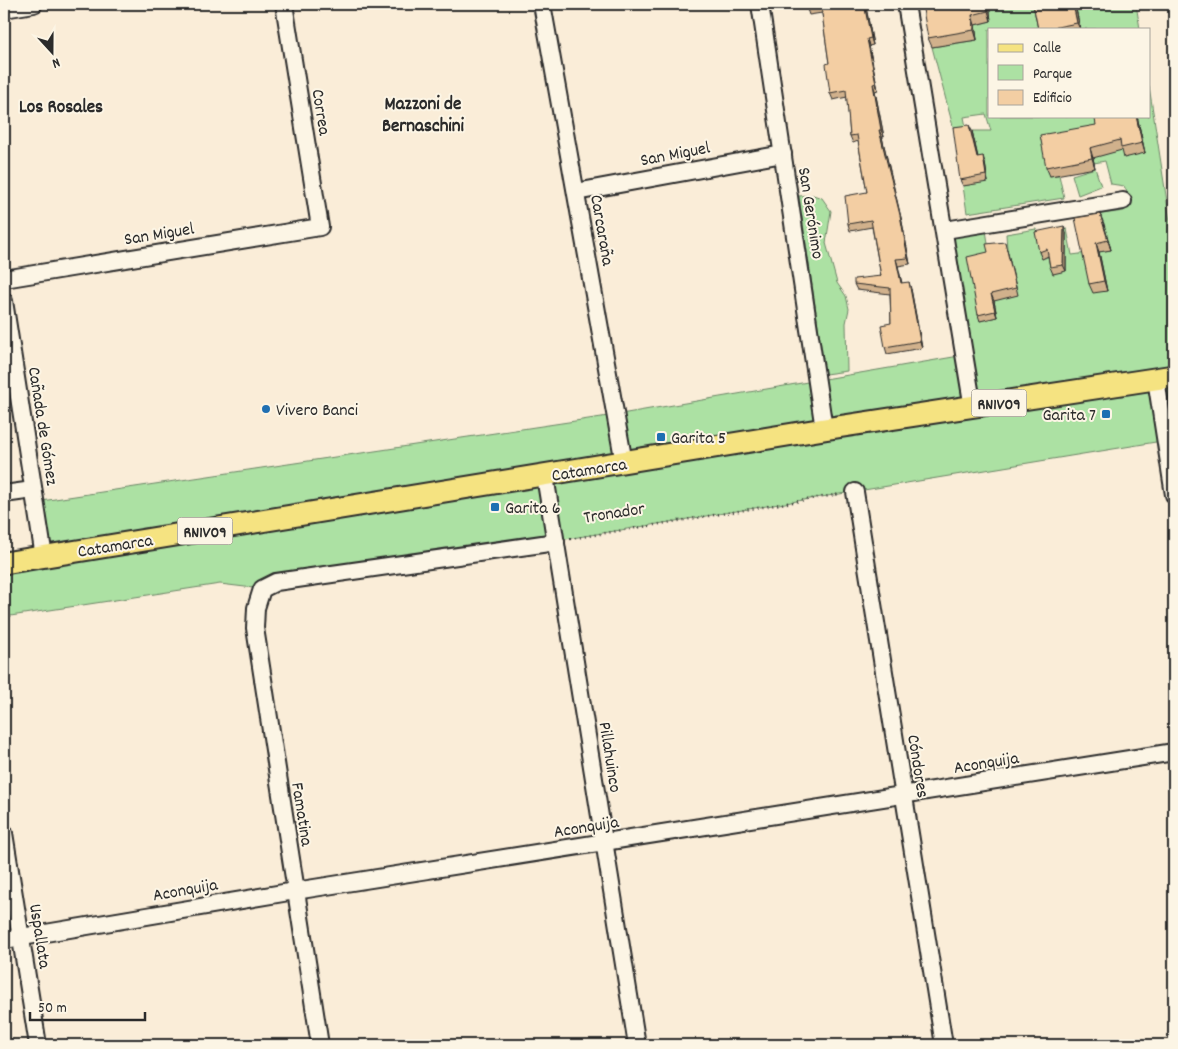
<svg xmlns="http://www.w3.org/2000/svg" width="1178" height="1049" viewBox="0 0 1178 1049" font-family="Dekko,sans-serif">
<rect width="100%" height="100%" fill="#faedd8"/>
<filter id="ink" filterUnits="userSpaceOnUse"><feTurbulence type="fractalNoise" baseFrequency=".02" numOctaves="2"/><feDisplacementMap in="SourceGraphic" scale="10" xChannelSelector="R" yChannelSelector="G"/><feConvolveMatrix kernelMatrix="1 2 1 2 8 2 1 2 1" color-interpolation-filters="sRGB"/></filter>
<g filter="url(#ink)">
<g fill="#ace1a3" stroke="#6c8667">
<polygon points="989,4 1035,4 1039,29 989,29 989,116 1108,116 1123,150 1145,153 1137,116 1149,116 1149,86 1174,247 1174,439 262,589 220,584 4,617 4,563 44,557 35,502 615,415 971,354 954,249 954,235 986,230 989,250 980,321 997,317 989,279 1007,249 1006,234 1036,229 1042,259 1050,256 1058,231 1067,229 1072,255 1111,250 1095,215 1124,211 1131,200 1124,186 1111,184 1105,161 1094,163 1089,137 1049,176 1059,175 1064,198 967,213 963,186 988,181 960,167 977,155 972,131 991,131 986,114 964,117 967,132 955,134 932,47 977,40 975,25 991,21"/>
<polygon points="1075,4 1136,4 1140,29 1080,29"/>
<polygon points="1095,168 1101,186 1078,195 1072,175"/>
<polygon points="813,195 822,198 831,211 826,243 837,283 846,296 849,309 846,323 847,371 825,374 799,196"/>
</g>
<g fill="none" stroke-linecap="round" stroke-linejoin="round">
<defs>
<g id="minor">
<polyline points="542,4 624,463"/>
<polyline points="760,4 824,429"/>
<polyline points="906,4 973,408"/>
<polyline points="4,9 34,4"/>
<polyline points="576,192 783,154"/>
<polyline points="945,230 1123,201"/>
<polyline points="4,279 320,227 284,4"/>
<polyline points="4,301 44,557"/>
<polyline points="1156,379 1174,495"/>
<polyline points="545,476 637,1045"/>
<polyline points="855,492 944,1045"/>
<polyline points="4,494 33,490"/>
<polyline points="4,833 38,1045"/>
<polyline points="4,940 295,891 1174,752"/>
<polyline points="320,1045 255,628 256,608 262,589 276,582 556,542"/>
</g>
<polyline id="major" points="4,563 824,429 1174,376"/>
</defs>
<use href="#minor" stroke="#2b2b2b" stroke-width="20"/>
<use href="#major" stroke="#2b2b2b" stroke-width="25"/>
<polyline stroke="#2b2b2b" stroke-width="2.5" stroke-dasharray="1 4" stroke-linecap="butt" points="570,539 841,494"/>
<use href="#minor" stroke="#fcf5e5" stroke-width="16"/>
<use href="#major" stroke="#f5e381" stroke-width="21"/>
</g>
<g fill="#d1b18c" stroke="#2b2b2b">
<polygon points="806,4 871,4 872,6 866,7 873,45 869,46 878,90 875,91 884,137 882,137 902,222 910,264 898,266 902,283 911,289 922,348 887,354 885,347 891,323 890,294 857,290 854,284 881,276 872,227 850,231 848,224 867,192 858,141 853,143 850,136 847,97 833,100 830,93 829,63 822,13 809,15 807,9"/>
<polygon points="989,4 991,21 975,25 977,40 932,47 928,38"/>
<polygon points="1033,4 1075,4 1080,29 1038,29"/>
<polygon points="1137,116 1145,153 1124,158 1122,150 1093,158 1095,168 1050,176 1046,167 1096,125"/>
<polygon points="972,131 978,157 985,163 988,182 963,186 960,180"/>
<polygon points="1100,214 1111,250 1099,252 1107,291 1093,293 1089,284"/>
<polygon points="1066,233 1066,271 1053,274 1050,267 1048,256 1042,259 1039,252"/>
<polygon points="1007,249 1018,295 994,301 997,317 980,321 978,315"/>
</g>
<g fill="#aa9072" stroke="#2b2b2b">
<polygon points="864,4 866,7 873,45 871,38"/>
<polygon points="987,4 989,4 991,21 988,11"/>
<polygon points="1073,4 1075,4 1080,29 1077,23"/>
<polygon points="972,15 975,25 977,40 974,30"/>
<polygon points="867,39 869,46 878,90 876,83"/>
<polygon points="873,84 875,91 884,137 881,130"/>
<polygon points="1136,116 1137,116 1145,153 1142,143"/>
<polygon points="969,125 972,131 979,164 977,157"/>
<polygon points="879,130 882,137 902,222 910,264 908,258"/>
<polygon points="1090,148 1093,158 1095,168 1092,158"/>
<polygon points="983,156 985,163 988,182 986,175"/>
<polygon points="1100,214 1104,224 1111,250 1108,240"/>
<polygon points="1064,226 1066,233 1066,271 1063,265"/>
<polygon points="1096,243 1099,252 1107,291 1104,281"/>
<polygon points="896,259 898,266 903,290 901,283"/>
<polygon points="909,282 911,289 922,348 920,341"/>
<polygon points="991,294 994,301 997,317 995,311"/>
</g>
<g fill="#f3cea3" stroke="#2b2b2b">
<polygon points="806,4 864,4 871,38 867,39 876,83 873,84 881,130 879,130 900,215 908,258 896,259 901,283 909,282 920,341 885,347 881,325 891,323 890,288 854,284 854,279 881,276 871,220 848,224 845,196 867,192 857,135 850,136 846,90 830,93 826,64 829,63 821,7 807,9"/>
<polygon points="922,4 987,4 988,11 972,15 974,30 928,38"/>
<polygon points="1033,4 1073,4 1077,23 1047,29 1038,29"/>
<polygon points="1106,116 1136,116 1142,143 1121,148 1120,140 1090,148 1092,158 1046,167 1040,135 1096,125 1095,119"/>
<polygon points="969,125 977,157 983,156 986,175 960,180 953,127"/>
<polygon points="1100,214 1108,240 1096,243 1104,281 1089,284 1075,218"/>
<polygon points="1064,226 1063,265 1050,267 1047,249 1039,252 1035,232"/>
<polygon points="1005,242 1016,288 991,294 995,311 978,315 967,257 988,252 986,244"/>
</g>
</g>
<g fill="#1f6fb2" stroke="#fcf5e5" stroke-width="2">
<circle cx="266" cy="409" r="5"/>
<rect x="1101" y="409" width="10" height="10" rx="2.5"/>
<rect x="656" y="432" width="10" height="10" rx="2.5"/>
<rect x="490" y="502" width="10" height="10" rx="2.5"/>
</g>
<g text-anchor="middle" stroke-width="4" stroke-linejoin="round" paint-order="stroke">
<g fill="#fcf5e5" stroke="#6a6863" stroke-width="1">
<rect x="971.5" y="389.5" width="55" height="27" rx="4"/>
<rect x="177.5" y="517.5" width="55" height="27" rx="4"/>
</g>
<g font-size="16" font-weight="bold" fill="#2b2b2b">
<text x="999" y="409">RN1V09</text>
<text x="205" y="537">RN1V09</text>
</g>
<g font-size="18" fill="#2b2b2b" stroke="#fcf5e5">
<text transform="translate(322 112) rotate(81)" y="6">Correa</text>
<text transform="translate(675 153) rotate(-11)" y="6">San Miguel</text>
<text transform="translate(812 213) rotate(81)" y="6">San Gerónimo</text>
<text transform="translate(603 230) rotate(80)" y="6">Carcaraña</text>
<text transform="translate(159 233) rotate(-9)" y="6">San Miguel</text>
<text transform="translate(44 426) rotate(81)" y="6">Cañada de Gómez</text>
<text transform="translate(589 469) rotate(-9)" y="6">Catamarca</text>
<text transform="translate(614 512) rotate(-9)" y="6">Tronador</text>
<text transform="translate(115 545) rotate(-9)" y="6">Catamarca</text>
<text transform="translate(611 757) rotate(81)" y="6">Pillahuinco</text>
<text transform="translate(986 762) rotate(-9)" y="6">Aconquija</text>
<text transform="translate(919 766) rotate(81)" y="6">Cóndores</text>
<text transform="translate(303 814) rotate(81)" y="6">Famatina</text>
<text transform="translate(586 826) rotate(-9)" y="6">Aconquija</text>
<text transform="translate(185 889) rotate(-10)" y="6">Aconquija</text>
<text transform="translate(41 936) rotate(81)" y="6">Uspallata</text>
</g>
<g font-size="18" fill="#2b2b2b" stroke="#fcf5e5" text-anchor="start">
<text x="276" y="415">Vivero Banci</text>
<text x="1096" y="420" text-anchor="end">Garita 7</text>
<text x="671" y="443">Garita 5</text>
<text x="505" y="513">Garita 6</text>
</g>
<g font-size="19" font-weight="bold" fill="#2b2b2b" stroke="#fcf5e5">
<text x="423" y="109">Mazzoni de<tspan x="423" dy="22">Bernaschini</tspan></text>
<text x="61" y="112">Los Rosales</text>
</g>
</g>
<rect width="1178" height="1049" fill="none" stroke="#fcf5e5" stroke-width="20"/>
<rect x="10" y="10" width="1158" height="1029" fill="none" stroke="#2b2b2b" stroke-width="2" filter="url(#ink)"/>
<rect x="988" y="28" width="162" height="90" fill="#fcf5e5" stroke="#a8a49b"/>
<rect x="998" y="44" width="25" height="8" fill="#f5e381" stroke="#a8a49b"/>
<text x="1033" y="52" font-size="15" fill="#2b2b2b">Calle</text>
<rect x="998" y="65" width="25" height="15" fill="#ace1a3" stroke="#a8a49b"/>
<text x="1033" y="78" font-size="15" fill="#2b2b2b">Parque</text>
<rect x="998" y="90" width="25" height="15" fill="#f3cea3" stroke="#a8a49b"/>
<text x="1033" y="102" font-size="15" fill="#2b2b2b">Edificio</text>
<g transform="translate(52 52) rotate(159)" stroke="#fcf5e5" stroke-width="4" paint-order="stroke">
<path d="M0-4L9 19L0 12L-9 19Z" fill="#2b2b2b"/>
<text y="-8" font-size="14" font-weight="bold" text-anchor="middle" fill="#2b2b2b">N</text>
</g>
<path d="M30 1012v8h115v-8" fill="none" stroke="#2b2b2b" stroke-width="2.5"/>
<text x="38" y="1012" font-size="15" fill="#2b2b2b" stroke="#fcf5e5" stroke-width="4" paint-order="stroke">50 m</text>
</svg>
